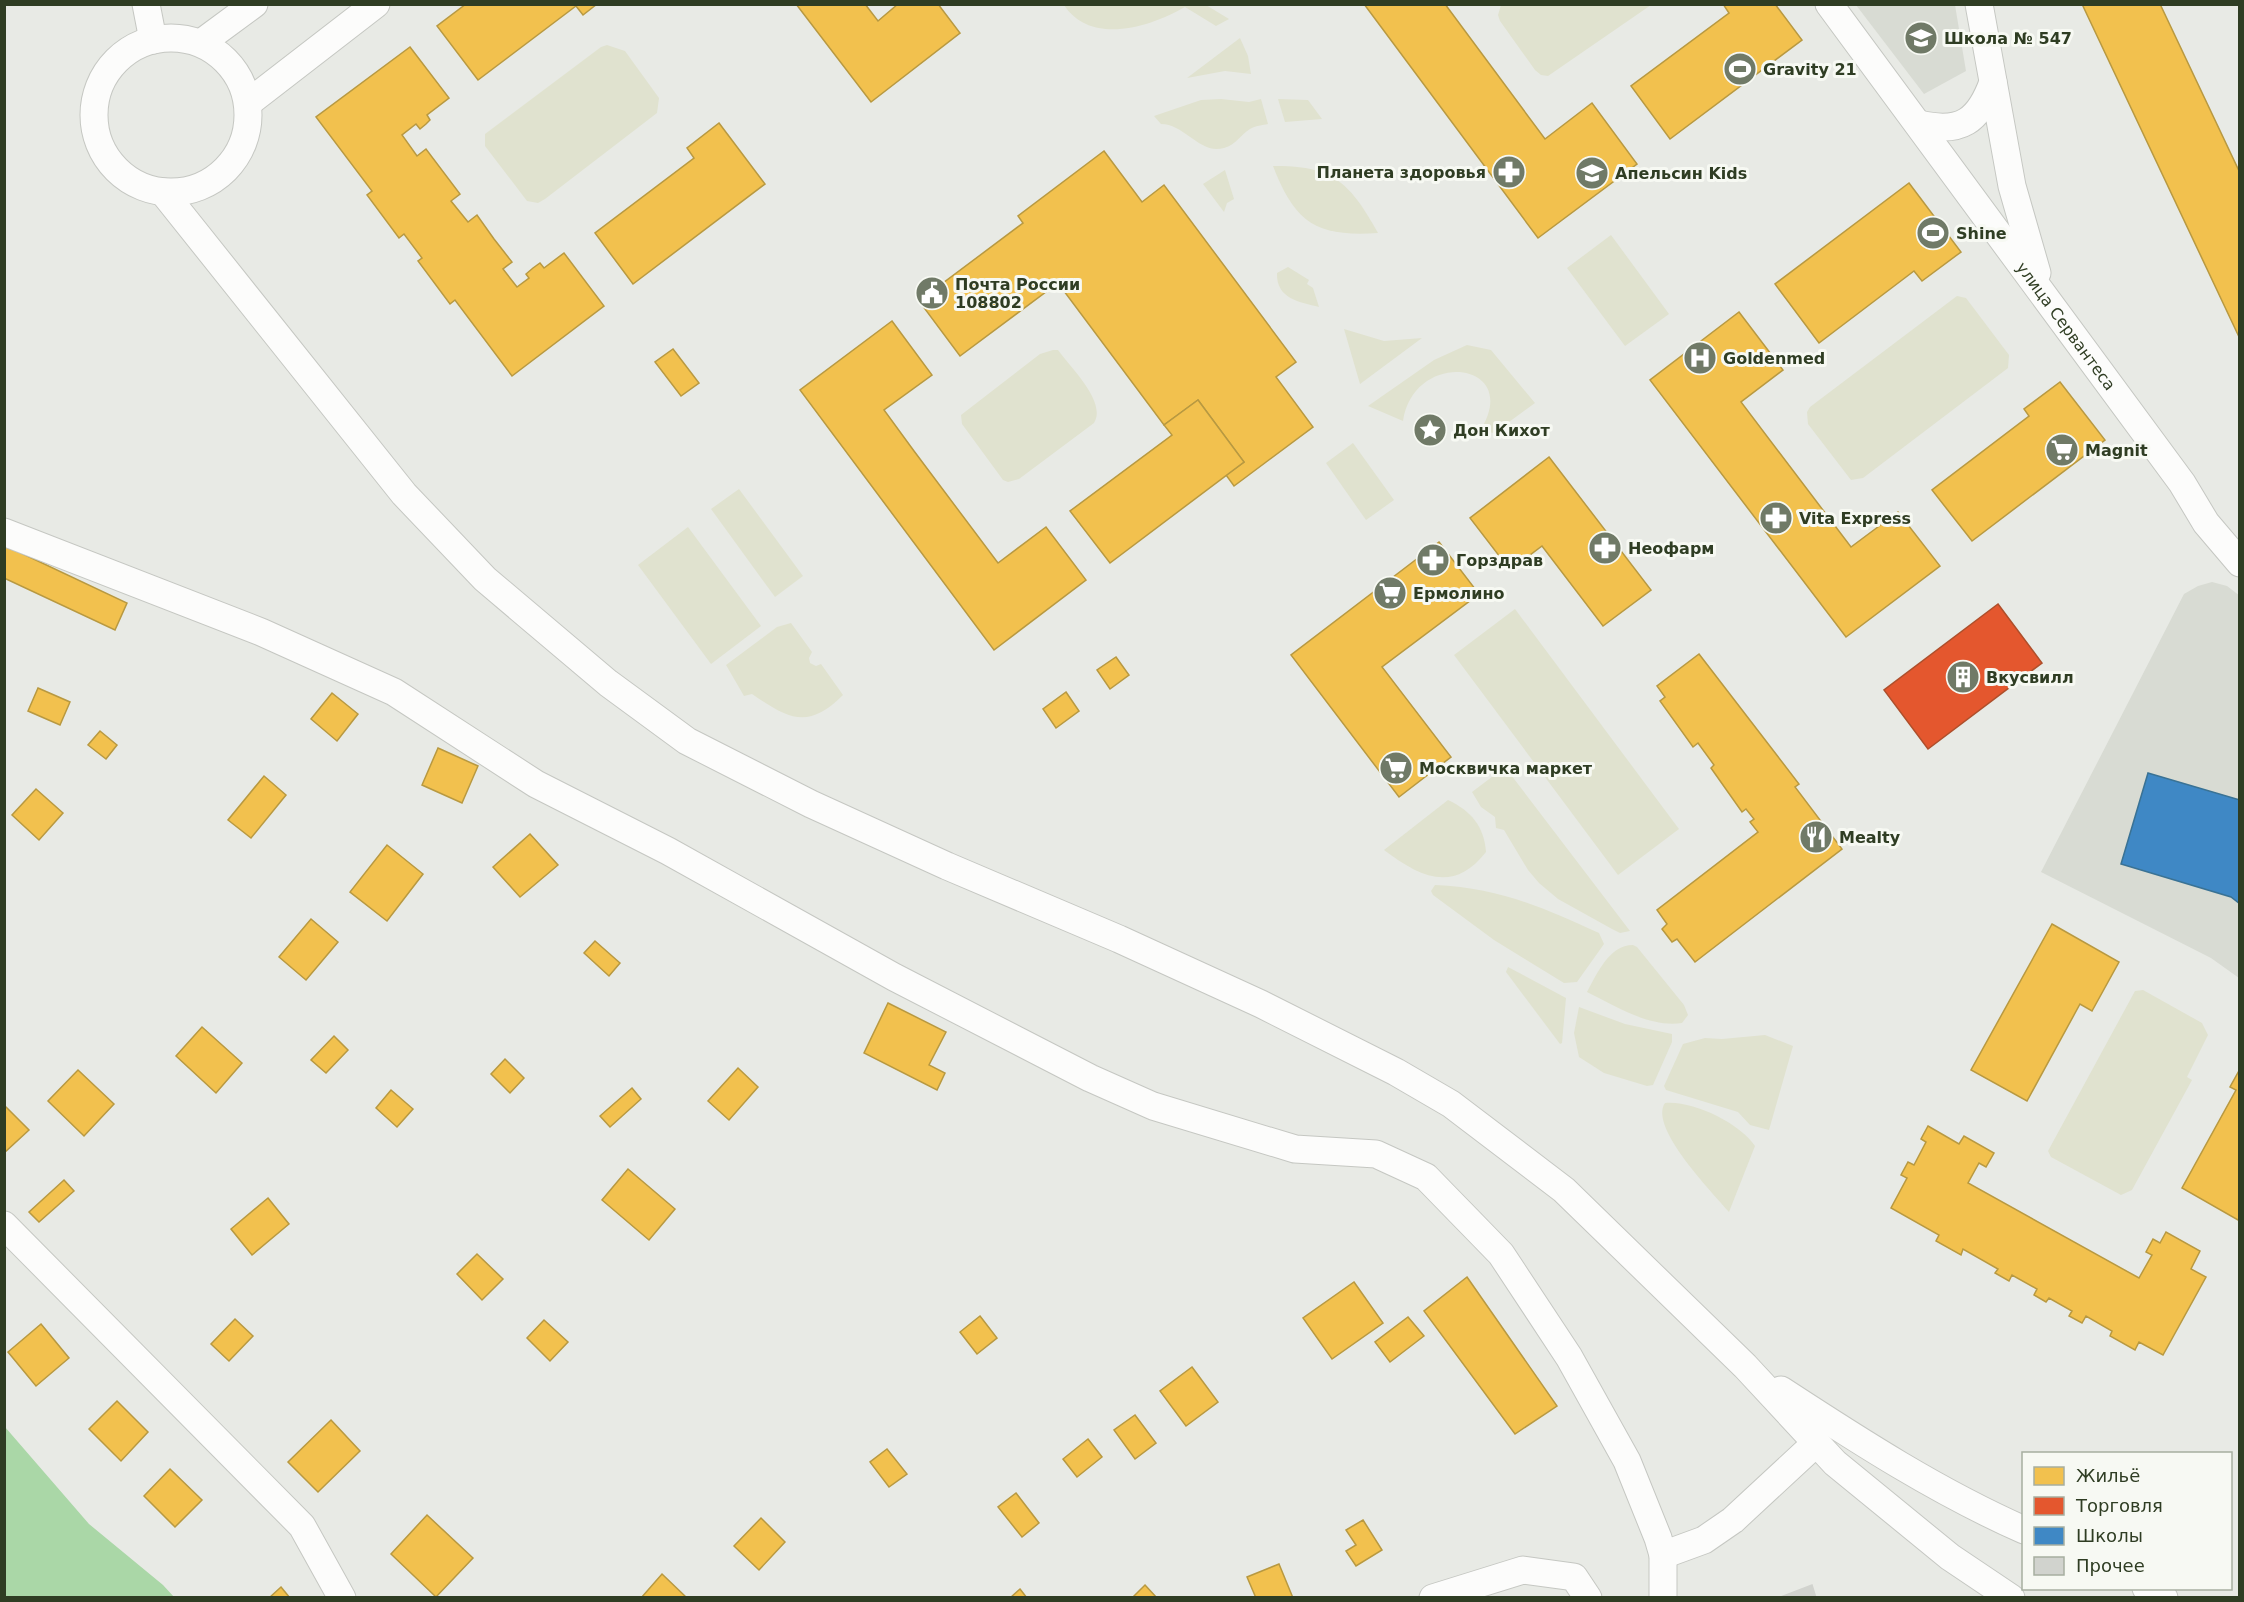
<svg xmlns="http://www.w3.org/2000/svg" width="2244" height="1602" viewBox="0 0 2244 1602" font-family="'DejaVu Sans',sans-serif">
<rect width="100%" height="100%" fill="#e8eae5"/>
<g fill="#d8dbd3">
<polygon points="1856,5 1955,5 1966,71 1924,94"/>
<polygon points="2212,582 2227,586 2240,596 2239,978 2211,958 2041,872 2184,594 2198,586"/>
</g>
<g fill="#e0e2cf">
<path d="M 1064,5 L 1206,5 L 1229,19 L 1216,26 L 1185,7 C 1150,27 1091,46 1064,5 Z"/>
<polygon points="1501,5 1501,4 1651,5 1548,76 1541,75 1535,70 1500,21 1498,15"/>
<polygon points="1240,38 1248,56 1251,74 1225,71 1187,78"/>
<polygon points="607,45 625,51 659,98 657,113 545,199 538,203 527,201 485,146 485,134 601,47"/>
<path d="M 1221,99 L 1249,102 L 1261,99 L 1268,124 C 1263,125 1255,126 1250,129 C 1241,134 1236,145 1224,148 C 1200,155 1185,124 1161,124 L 1154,116 L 1201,100 Z"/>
<polygon points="1278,99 1308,100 1322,119 1285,122"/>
<path d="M 1273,166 C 1333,165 1350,183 1378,233 C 1316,237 1295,223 1273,166 Z"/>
<polygon points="1225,170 1234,199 1227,203 1224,212 1203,184"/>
<polygon points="1611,235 1669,314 1625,346 1567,268"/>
<path d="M 1288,267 L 1309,280 L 1307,284 L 1313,288 L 1319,307 C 1300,302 1276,299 1277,273 Z"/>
<polygon points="1957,296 1966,298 2009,355 2008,368 1863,478 1851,480 1808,424 1807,412 1810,407"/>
<polygon points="1344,329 1384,341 1422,338 1360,384"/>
<path d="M 1467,345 L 1491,350 L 1535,403 L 1494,433 L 1480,431 C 1524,361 1414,348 1403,421 L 1368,406 L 1434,360 Z"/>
<path d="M 1053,350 L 1058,350 C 1071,368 1107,402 1094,423 L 1019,479 L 1008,482 L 1003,480 L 962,424 L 961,415 L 1040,354 Z"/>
<polygon points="1353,443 1394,500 1366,520 1326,463"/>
<polygon points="739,489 803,576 775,597 711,509"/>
<polygon points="688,527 761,626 711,664 638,565"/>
<polygon points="1515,609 1679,829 1618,875 1454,655"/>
<path d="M 791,623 L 812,652 L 809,658 L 810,663 L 816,666 L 821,664 L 843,695 C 808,730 789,719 752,694 L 744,696 L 726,665 L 777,627 Z"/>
<polygon points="1505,767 1630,931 1620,933 1612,929 1558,899 1539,883 1528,870 1504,830 1496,828 1495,817 1481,807 1472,792"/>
<path d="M 1448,800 C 1471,811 1484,826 1486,852 C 1453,894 1420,877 1384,850 Z"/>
<path d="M 1435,885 C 1500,888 1541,907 1599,933 L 1604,944 L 1577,982 L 1564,983 L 1494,940 L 1433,895 L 1431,891 Z"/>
<path d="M 1633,945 L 1637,947 L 1684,1005 L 1688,1015 L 1682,1023 C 1650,1028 1615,1006 1587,992 C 1597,974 1609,945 1633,945 Z"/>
<polygon points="1508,967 1566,998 1562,1043 1560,1044 1506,972"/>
<polygon points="2143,990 2202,1023 2208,1035 2187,1077 2192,1080 2132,1190 2121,1195 2051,1157 2048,1151 2135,991"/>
<polygon points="1579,1007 1625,1024 1672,1034 1672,1042 1653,1085 1647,1086 1604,1073 1579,1057 1574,1033"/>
<polygon points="1765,1035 1793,1046 1769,1130 1750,1125 1738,1112 1666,1090 1664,1086 1683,1044 1705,1038 1722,1039"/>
<path d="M 1665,1103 C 1692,1100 1740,1123 1755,1146 L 1729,1212 C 1713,1193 1648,1127 1665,1103 Z"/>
</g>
<polygon fill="#aad7a7" points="5,1427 89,1524 163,1585 174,1597 5,1597"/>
<g fill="#f2c14e" stroke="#b89941" stroke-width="1.5">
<polygon points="466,4 597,4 583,15 576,6 478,80 437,26"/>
<polygon points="796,4 865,4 878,21 898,4 938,4 960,33 871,102"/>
<polygon points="1364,4 1445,4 1545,139 1592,103 1637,164 1538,238"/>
<polygon points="1723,4 1775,4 1802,40 1670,139 1631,86 1729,13"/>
<polygon points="2082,4 2160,4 2240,173 2240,339"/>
<polygon points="410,47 449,98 427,115 430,120 426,124 420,129 416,124 402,135 417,156 426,149 460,194 451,201 468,222 477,215 494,239 512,262 503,269 517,287 529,278 526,274 533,268 540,263 544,268 564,253 604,306 512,376 455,300 450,304 418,261 422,258 404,234 399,238 367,195 372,191 316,117"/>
<polygon points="719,123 765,184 633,284 595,233 694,158 687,148"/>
<polygon points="1104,151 1142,202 1164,185 1296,362 1276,377 1313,427 1234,486 1226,475 1244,462 1198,400 1164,425 1058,283 960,356 919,301 1023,223 1018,216"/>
<polygon points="1909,183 1961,252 1922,281 1914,271 1819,343 1775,284"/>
<polygon points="1739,312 1783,370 1741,402 1851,547 1898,512 1940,566 1846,637 1650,380"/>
<polygon points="892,321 932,375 884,410 914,451 998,563 1046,527 1086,580 994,650 800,390"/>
<polygon points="673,349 699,383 681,396 655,362"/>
<polygon points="2060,382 2105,440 1972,541 1932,490 2029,416 2024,409"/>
<polygon points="1198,400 1244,462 1110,563 1070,511 1172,435 1164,425"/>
<polygon points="1549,457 1651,590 1603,626 1542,546 1510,570 1470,518"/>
<polygon points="1439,542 1479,594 1382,667 1451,757 1399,797 1291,655"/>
<polygon points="4,545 127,603 115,630 4,578"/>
<polygon points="1699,654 1799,784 1795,787 1842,849 1695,962 1677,939 1672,942 1662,929 1667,924 1657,910 1758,832 1750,822 1754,819 1746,809 1742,812 1711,768 1714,765 1698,743 1693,747 1660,701 1665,697 1657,686"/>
<polygon points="1116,657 1129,675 1110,689 1097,670"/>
<polygon points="38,688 70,702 60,725 28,711"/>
<polygon points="1066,692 1079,711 1056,728 1043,709"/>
<polygon points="332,693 358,714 337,741 311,719"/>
<polygon points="100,731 117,745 106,759 88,745"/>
<polygon points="438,748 478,766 462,803 422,785"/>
<polygon points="264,776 286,795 251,838 228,820"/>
<polygon points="36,789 63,813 39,840 12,815"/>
<polygon points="530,834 558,865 520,897 493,867"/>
<polygon points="387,845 423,874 387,921 350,892"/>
<polygon points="311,919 338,942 306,980 279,957"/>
<polygon points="2052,924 2119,962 2092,1011 2080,1004 2027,1101 1971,1070"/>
<polygon points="595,941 620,963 609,976 584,953"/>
<polygon points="888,1003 946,1032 929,1065 945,1073 937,1090 864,1053"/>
<polygon points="202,1027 242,1063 216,1093 176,1056"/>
<polygon points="334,1036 348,1050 326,1073 311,1060"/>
<polygon points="505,1059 524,1078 510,1093 491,1074"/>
<polygon points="738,1068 758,1087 729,1120 708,1101"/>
<polygon points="2240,1069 2240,1217 2238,1220 2182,1188 2236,1090 2230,1087"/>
<polygon points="78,1070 114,1104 84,1136 48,1101"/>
<polygon points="632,1088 641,1099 610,1127 600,1116"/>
<polygon points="391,1090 413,1109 397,1127 376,1108"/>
<polygon points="4,1105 29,1130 4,1153"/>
<polygon points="1928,1126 1959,1144 1964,1136 1994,1153 1986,1167 1979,1163 1968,1183 2139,1278 2152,1255 2146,1252 2153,1239 2160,1243 2166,1232 2200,1251 2191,1269 2206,1277 2163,1355 2139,1342 2135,1350 2110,1336 2112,1331 2086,1316 2082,1323 2069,1316 2072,1311 2049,1298 2046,1302 2034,1295 2037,1289 2012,1275 2009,1281 1995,1273 1998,1269 1963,1249 1961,1255 1936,1241 1939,1235 1891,1208 1907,1178 1901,1175 1908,1162 1914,1165 1926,1142 1921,1139"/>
<polygon points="628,1169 675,1209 649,1240 602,1200"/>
<polygon points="64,1180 74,1191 39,1222 29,1212"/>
<polygon points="268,1198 289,1224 252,1255 231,1229"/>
<polygon points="477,1254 503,1279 482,1300 457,1274"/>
<polygon points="1467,1277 1557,1406 1515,1434 1424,1311"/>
<polygon points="1354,1282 1383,1323 1332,1359 1303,1318"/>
<polygon points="980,1316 997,1338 977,1354 960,1332"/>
<polygon points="1408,1317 1424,1336 1390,1362 1375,1342"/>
<polygon points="235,1319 253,1336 229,1361 211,1344"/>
<polygon points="544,1320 568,1342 550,1361 527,1338"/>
<polygon points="41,1324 69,1358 36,1386 8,1352"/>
<polygon points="1192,1367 1218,1402 1186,1426 1160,1391"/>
<polygon points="117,1401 148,1432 121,1461 89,1429"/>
<polygon points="1135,1415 1156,1443 1135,1459 1114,1430"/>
<polygon points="331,1420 360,1451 318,1492 288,1462"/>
<polygon points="1088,1439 1102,1457 1077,1477 1063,1459"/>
<polygon points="887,1449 907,1474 889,1487 870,1462"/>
<polygon points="170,1469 202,1500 175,1527 144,1496"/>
<polygon points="1016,1493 1039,1523 1022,1537 998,1507"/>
<polygon points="427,1515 473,1558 436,1597 391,1554"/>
<polygon points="761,1518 785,1542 759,1570 734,1546"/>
<polygon points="1363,1520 1382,1550 1356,1566 1346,1551 1356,1545 1346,1530"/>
<polygon points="1279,1564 1293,1598 1256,1598 1247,1577"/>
<polygon points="662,1574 687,1598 641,1598"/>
<polygon points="1145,1585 1157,1598 1132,1598"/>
<polygon points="281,1587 290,1598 269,1598"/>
<polygon points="1020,1589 1027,1598 1010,1598"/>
</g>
<polygon fill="#e4572e" stroke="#ae4f2b" stroke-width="1.5" points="1998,604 2042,663 1928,749 1884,690"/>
<polygon fill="#3f88c5" stroke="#3a7294" stroke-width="1.5" points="2148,773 2240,800 2240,904 2231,897 2121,864"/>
<polygon fill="#d1d3ce" stroke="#d1d3ce" stroke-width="1.5" points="1812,1585 1816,1598 1778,1598"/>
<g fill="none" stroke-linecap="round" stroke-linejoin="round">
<defs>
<g id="minor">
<polyline points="146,4 153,40"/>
<path id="s1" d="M 1829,4 L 2182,483 L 2206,523 L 2240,563"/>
<polyline points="1979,4 2012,186 2037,273"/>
<circle cx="171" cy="115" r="77"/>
<polyline points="201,43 254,4"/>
<polyline points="248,103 376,4"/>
<path d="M 1919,124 C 1961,134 1979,121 1993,82"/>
<polyline points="163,192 404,494 485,579 608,683 687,741 811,804 947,866 1119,939 1261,1004 1396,1072 1451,1104 1564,1190 1745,1366 1835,1463 1950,1557 2011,1598"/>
<polyline points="4,532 261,632 394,692 536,784 668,851 894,977 1090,1078 1153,1106 1295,1149 1376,1154 1426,1177 1501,1254 1569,1357 1627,1461 1658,1538 1663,1555 1663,1598"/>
<polyline points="4,1225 302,1526 342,1598"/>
<path d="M 1781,1390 C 1859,1441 1938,1492 2024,1530"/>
<polyline points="1663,1555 1704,1540 1733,1520 1816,1443"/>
<polyline points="2146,1588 2164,1598"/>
<polyline points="1433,1598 1523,1570 1574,1577 1588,1598"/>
</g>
</defs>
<use href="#minor" stroke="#c5c7c2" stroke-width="29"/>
<use href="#minor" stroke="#fcfcfb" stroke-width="27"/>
</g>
<defs>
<symbol id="school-disc" viewBox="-11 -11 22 22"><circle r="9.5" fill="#707a67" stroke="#f7f9f3"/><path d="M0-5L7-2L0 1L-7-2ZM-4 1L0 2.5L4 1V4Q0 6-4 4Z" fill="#fff"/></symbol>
<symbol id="stadium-disc" viewBox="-11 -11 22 22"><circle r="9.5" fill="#707a67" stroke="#f7f9f3"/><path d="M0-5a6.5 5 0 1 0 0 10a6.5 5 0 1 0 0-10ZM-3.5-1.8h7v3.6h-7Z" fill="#fff"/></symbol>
<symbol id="pharmacy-disc" viewBox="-11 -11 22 22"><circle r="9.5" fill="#707a67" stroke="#f7f9f3"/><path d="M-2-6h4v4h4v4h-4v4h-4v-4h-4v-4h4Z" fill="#fff"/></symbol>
<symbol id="civic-disc" viewBox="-11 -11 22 22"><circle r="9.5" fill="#707a67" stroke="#f7f9f3"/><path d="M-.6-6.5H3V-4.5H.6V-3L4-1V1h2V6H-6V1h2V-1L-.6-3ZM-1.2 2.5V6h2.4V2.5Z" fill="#fff"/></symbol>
<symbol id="hospital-disc" viewBox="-11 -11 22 22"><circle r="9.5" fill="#707a67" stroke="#f7f9f3"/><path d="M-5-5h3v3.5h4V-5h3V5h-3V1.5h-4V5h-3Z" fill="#fff"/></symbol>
<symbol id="sight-disc" viewBox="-11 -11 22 22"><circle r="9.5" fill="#707a67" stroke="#f7f9f3"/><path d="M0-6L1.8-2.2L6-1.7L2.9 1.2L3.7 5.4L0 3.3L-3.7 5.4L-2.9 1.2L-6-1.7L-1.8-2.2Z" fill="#fff"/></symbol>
<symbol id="supermarket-disc" viewBox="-11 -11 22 22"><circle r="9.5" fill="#707a67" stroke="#f7f9f3"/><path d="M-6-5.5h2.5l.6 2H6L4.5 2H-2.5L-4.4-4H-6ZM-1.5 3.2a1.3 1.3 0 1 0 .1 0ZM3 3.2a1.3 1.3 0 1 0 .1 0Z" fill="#fff"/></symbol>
<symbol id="building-disc" viewBox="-11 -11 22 22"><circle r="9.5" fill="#707a67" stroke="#f7f9f3"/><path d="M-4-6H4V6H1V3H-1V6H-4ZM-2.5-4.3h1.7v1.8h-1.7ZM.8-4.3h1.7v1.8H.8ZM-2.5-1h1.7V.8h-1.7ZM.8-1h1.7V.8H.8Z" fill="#fff"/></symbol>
<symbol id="restaurant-disc" viewBox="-11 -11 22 22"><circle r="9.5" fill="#707a67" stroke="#f7f9f3"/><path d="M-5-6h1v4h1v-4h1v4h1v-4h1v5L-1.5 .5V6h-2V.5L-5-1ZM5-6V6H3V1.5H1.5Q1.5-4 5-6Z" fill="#fff"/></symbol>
</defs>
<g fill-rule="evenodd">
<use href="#school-disc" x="1902" y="19" width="38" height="38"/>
<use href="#stadium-disc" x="1721" y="50" width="38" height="38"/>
<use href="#pharmacy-disc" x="1490" y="153" width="38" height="38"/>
<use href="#school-disc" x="1573" y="154" width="38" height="38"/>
<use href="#stadium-disc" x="1914" y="214" width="38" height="38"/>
<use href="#civic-disc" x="913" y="274" width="38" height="38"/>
<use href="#hospital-disc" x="1681" y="339" width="38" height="38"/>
<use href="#sight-disc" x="1411" y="411" width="38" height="38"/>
<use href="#supermarket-disc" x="2043" y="431" width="38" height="38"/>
<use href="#pharmacy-disc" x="1757" y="499" width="38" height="38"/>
<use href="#pharmacy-disc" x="1586" y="529" width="38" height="38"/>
<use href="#pharmacy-disc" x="1414" y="541" width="38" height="38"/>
<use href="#supermarket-disc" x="1371" y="574" width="38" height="38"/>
<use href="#building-disc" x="1944" y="658" width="38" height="38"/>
<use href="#supermarket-disc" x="1377" y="749" width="38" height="38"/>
<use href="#restaurant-disc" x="1797" y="818" width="38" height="38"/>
</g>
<g text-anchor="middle" stroke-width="6" stroke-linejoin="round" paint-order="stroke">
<g font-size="16" font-weight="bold" fill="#2f3d23" stroke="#f7f9f3" text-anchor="start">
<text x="1944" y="44">Школа № 547</text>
<text x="1763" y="75">Gravity 21</text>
<text x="1486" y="178" text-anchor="end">Планета здоровья</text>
<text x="1615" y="179">Апельсин Kids</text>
<text x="1956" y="239">Shine</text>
<text x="955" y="290">Почта России<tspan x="955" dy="18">108802</tspan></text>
<text x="1723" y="364">Goldenmed</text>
<text x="1453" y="436">Дон Кихот</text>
<text x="2085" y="456">Magnit</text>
<text x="1799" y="524">Vita Express</text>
<text x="1628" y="554">Неофарм</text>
<text x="1456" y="566">Горздрав</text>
<text x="1413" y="599">Ермолино</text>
<text x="1986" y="683">Вкусвилл</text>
<text x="1419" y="774">Москвичка маркет</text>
<text x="1839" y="843">Mealty</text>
</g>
<g font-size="16" fill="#2f3d23" stroke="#f7f9f3">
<text dy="6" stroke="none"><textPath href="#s1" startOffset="400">улица Сервантеса</textPath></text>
</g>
</g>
<rect width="2244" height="1602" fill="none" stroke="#2f3d23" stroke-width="12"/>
<rect x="2022" y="1452" width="210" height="138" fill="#f7f9f3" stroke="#a7aea0" stroke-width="1.5"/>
<rect x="2034" y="1467" width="30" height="18" fill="#f2c14e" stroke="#a7aea0" stroke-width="1.5"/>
<text x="2076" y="1482" font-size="18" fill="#2f3d23">Жильё</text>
<rect x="2034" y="1497" width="30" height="18" fill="#e4572e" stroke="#a7aea0" stroke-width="1.5"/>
<text x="2076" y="1512" font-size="18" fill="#2f3d23">Торговля</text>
<rect x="2034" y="1527" width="30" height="18" fill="#3f88c5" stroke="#a7aea0" stroke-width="1.5"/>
<text x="2076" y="1542" font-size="18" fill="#2f3d23">Школы</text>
<rect x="2034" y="1557" width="30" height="18" fill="#d1d3ce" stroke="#a7aea0" stroke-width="1.5"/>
<text x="2076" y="1572" font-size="18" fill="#2f3d23">Прочее</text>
</svg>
